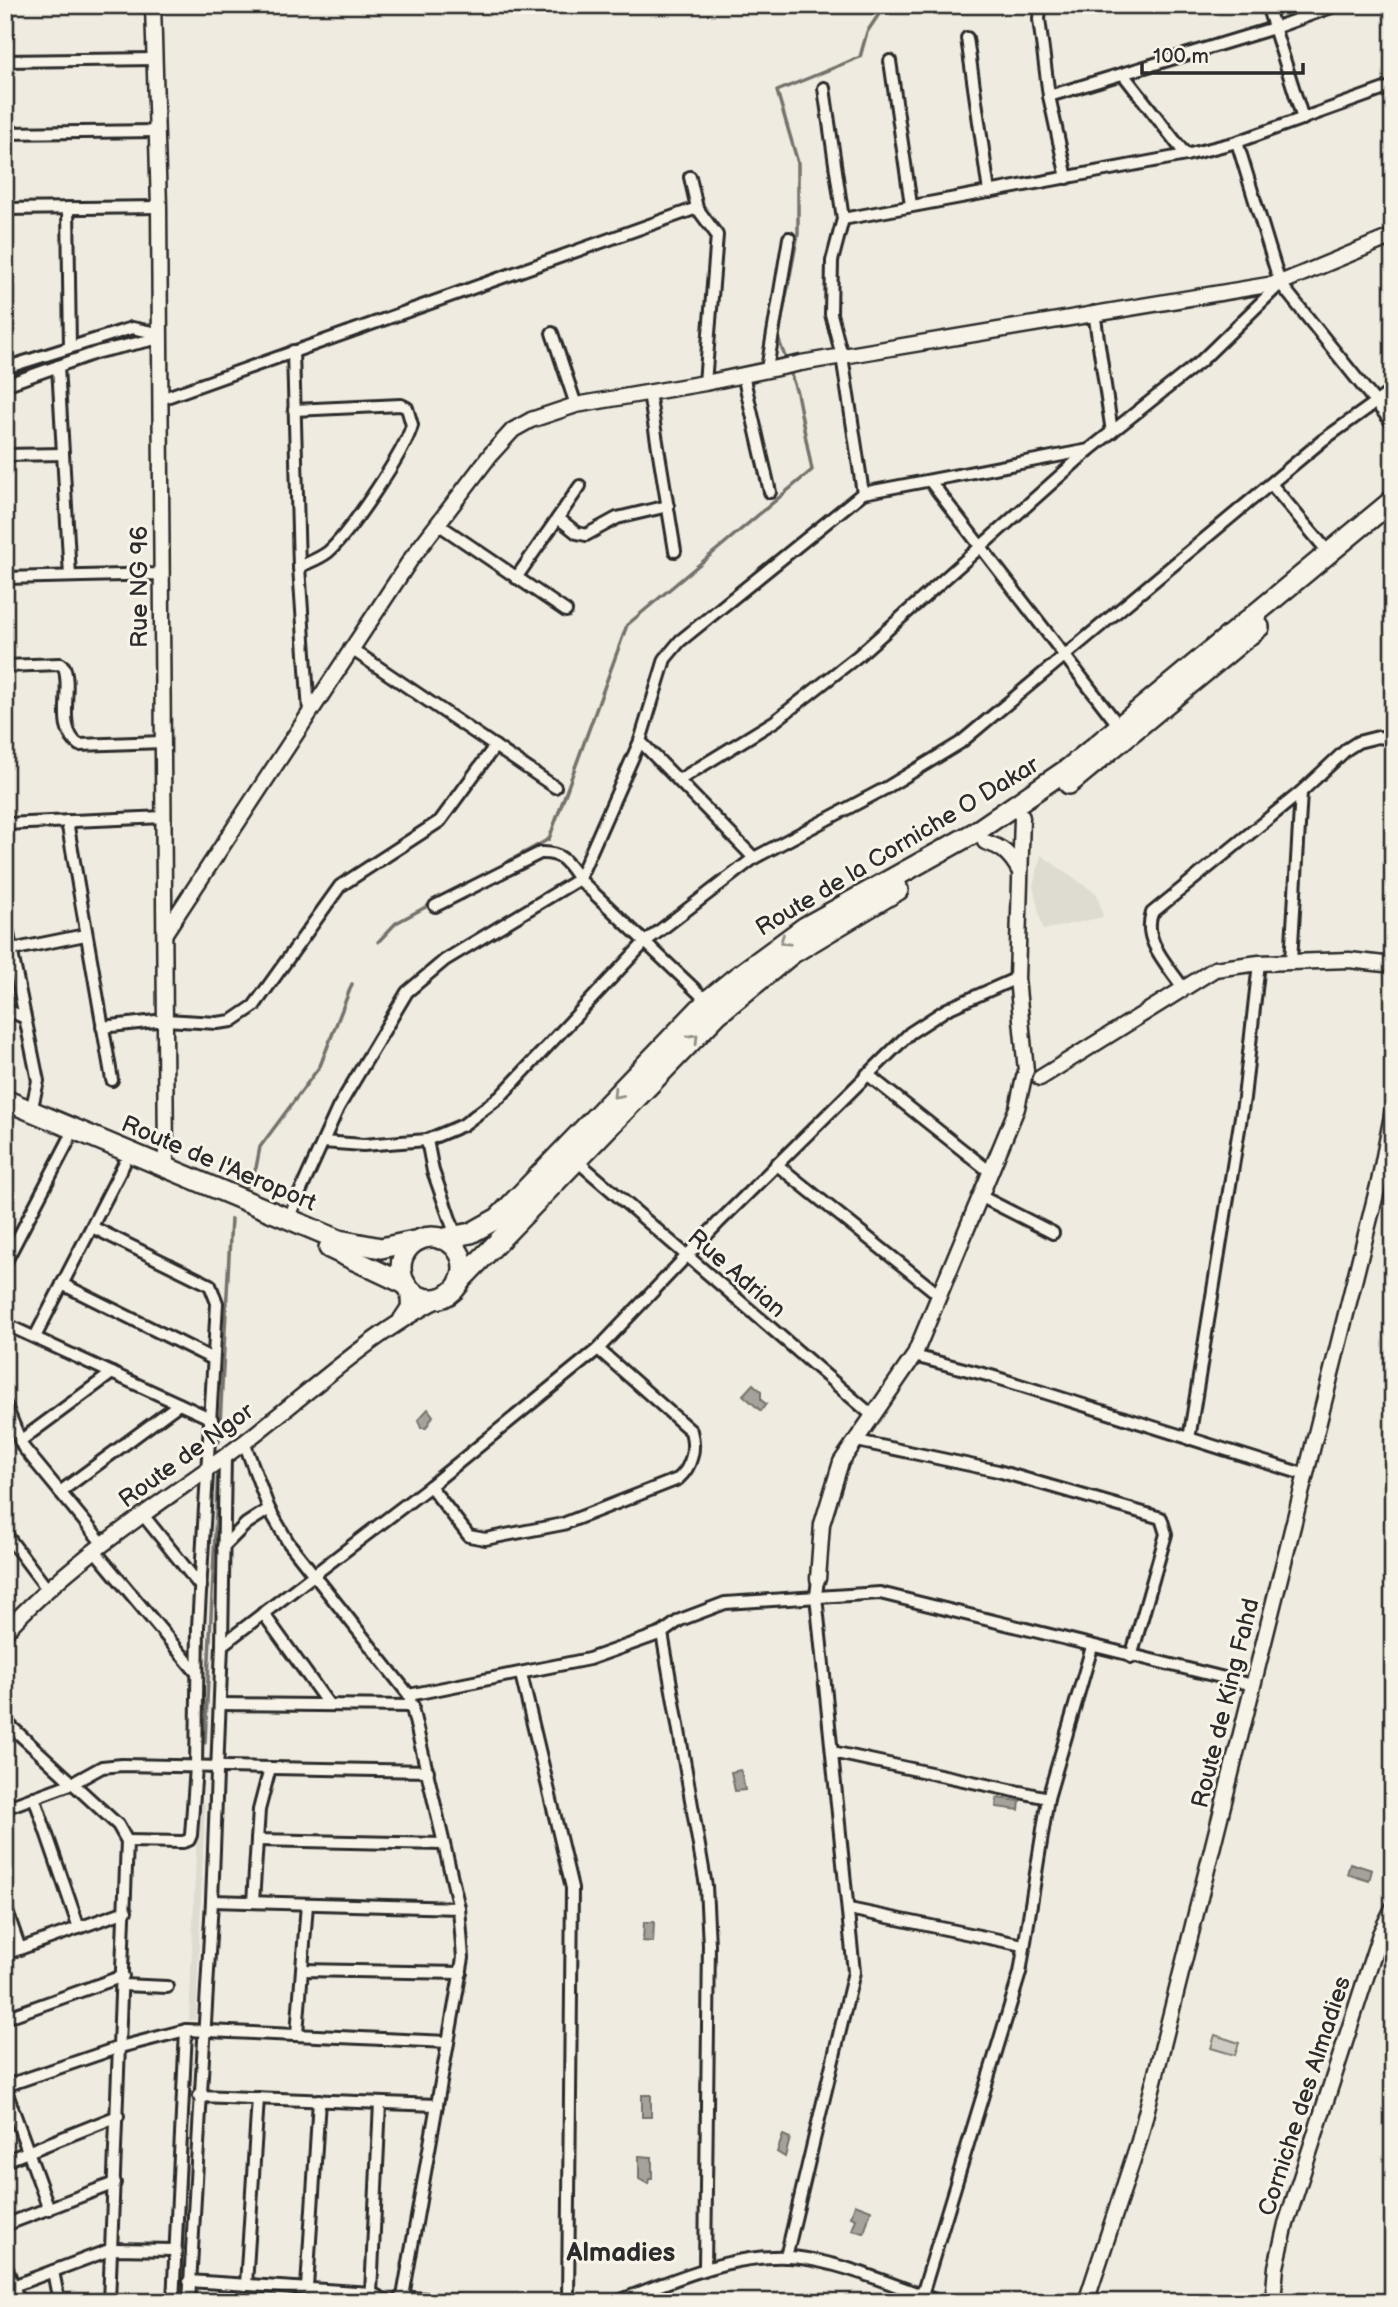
<svg xmlns="http://www.w3.org/2000/svg" width="1398" height="2307" viewBox="0 0 1398 2307" font-family="'Balsamiq Sans',sans-serif">
<rect width="100%" height="100%" fill="#efebe0"/>
<filter id="ink" filterUnits="userSpaceOnUse"><feTurbulence type="fractalNoise" baseFrequency=".0143" numOctaves="2"/><feDisplacementMap in="SourceGraphic" scale="14" xChannelSelector="R" yChannelSelector="G"/><feConvolveMatrix kernelMatrix="1 2 1 2 8 2 1 2 1" color-interpolation-filters="sRGB"/></filter>
<g filter="url(#ink)">
<g fill="#dedbd1">
<polygon points="1041,855 1097,894 1103,917 1043,930 1033,886"/>
<polygon points="198,1803 205,1803 196,2019 189,2021"/>
</g>
<polygon fill="#cfcbc2" stroke="#7d7b76" stroke-width="2" points="1215,2035 1239,2043 1235,2055 1211,2048"/>
<g fill="#a4a29a" stroke="#74726e" stroke-width="2">
<polygon points="753,1384 761,1391 761,1400 766,1404 761,1411 743,1395"/>
<polygon points="428,1409 433,1416 426,1428 421,1428 418,1420"/>
<polygon points="741,1770 745,1790 735,1791 731,1772"/>
<polygon points="997,1798 1020,1801 1019,1810 996,1807"/>
<polygon points="1350,1863 1372,1870 1369,1881 1347,1874"/>
<polygon points="644,1922 654,1922 653,1942 643,1941"/>
<rect x="642" y="2095" width="9" height="22"/>
<polygon points="783,2135 790,2138 785,2157 777,2152"/>
<polygon points="639,2156 652,2157 652,2179 649,2179 648,2184 639,2179"/>
<polygon points="855,2204 871,2210 864,2233 852,2230 856,2219 851,2217"/>
</g>
<g fill="none" stroke-linecap="round" stroke-linejoin="round">
<g stroke="#74726e" stroke-width="3.5">
<polyline points="787,362 778,338 798,234 798,163 777,91 860,57 867,32 885,5"/>
<polyline points="509,861 549,839 627,625 812,470 797,393 789,369"/>
<polyline points="378,942 396,923 433,903"/>
<polyline points="244,1190 256,1168 260,1147 320,1066 352,984"/>
<polyline points="219,1442 231,1219"/>
<polyline points="205,1743 218,1469"/>
<polyline points="5,2300 6,2302"/>
<polyline points="180,2302 190,2067"/>
</g>
<defs>
<g id="street">
<polyline points="1045,5 1040,9 1039,19 1049,96 1067,178"/>
<polyline points="1267,5 1303,119"/>
<polyline points="967,38 989,192"/>
<polyline points="5,61 155,59"/>
<polyline points="890,61 911,205"/>
<polyline points="1123,74 1186,155"/>
<polyline points="824,88 843,219 832,261 831,314 842,356 863,493"/>
<polyline points="1049,96 1274,28 1337,5"/>
<polyline points="5,133 157,131"/>
<polyline points="1237,142 1280,283 1393,424"/>
<polyline points="690,177 697,208 717,235 705,383"/>
<polyline points="68,208 70,347"/>
<polyline points="5,209 159,207"/>
<polyline points="843,219 1186,155 1237,142 1393,86"/>
<polyline points="1094,312 1112,432"/>
<polyline points="552,333 576,405"/>
<polyline points="293,351 299,567 309,712"/>
<polyline points="58,366 70,576"/>
<polyline points="5,368 132,328 152,332 156,339"/>
<polyline points="767,369 789,238"/>
<polyline points="743,375 770,492"/>
<polyline points="5,385 98,352 160,338"/>
<polyline points="649,393 675,551"/>
<polyline points="161,399 697,208"/>
<path d="M 294,410 L 401,405 L 407,408 L 412,425 C 406,450 348,535 328,552 C 319,559 309,562 299,567"/>
<polyline points="5,455 63,454"/>
<polyline points="930,481 1119,726"/>
<polyline points="1271,484 1329,553"/>
<polyline points="558,518 577,533 586,535 617,518 668,506"/>
<polyline points="438,524 566,611"/>
<polyline points="5,578 162,574"/>
<polyline points="516,578 580,486"/>
<polyline points="350,648 555,787"/>
<path d="M 5,666 L 60,664 L 64,667 C 73,690 55,728 79,745 L 163,742"/>
<polyline points="640,741 754,858"/>
<polyline points="679,780 775,721 858,656 1089,450 1201,361 1280,284"/>
<polyline points="67,821 112,1080"/>
<polyline points="5,824 164,817"/>
<path d="M 435,906 L 540,853 C 562,852 567,862 579,879 L 707,1001"/>
<polyline points="5,919 38,1081 31,1111"/>
<polyline points="11,950 85,935"/>
<polyline points="1291,961 1301,792"/>
<path d="M 1183,988 C 1168,965 1142,941 1152,913 L 1301,792 L 1347,749 L 1358,742 L 1378,737 L 1393,739"/>
<polyline points="5,1009 23,1017"/>
<polyline points="102,1027 165,1020 217,1023 232,1021 254,1006 340,886 440,821 495,746"/>
<polyline points="867,1074 989,1171"/>
<polyline points="5,1115 6,1113"/>
<polyline points="323,1142 363,1145 427,1140"/>
<polyline points="576,1160 873,1416"/>
<polyline points="776,1164 938,1294"/>
<polyline points="980,1196 1053,1233"/>
<polyline points="288,1219 338,1108 407,992 445,960 579,879 640,741 665,659 680,641 863,493 1089,450"/>
<polyline points="92,1227 210,1285 217,1303 198,1627 196,1767 191,1835 189,1840 183,1842 127,1841"/>
<polyline points="456,1236 433,1171 427,1140 463,1125 500,1097 645,942 754,858 886,788 960,743 1323,440 1393,390"/>
<polyline points="5,1263 69,1140"/>
<polyline points="62,1284 213,1359"/>
<polyline points="5,1324 212,1419"/>
<polyline points="35,1337 124,1164"/>
<polyline points="914,1356 991,1376 1306,1475"/>
<polyline points="5,1404 23,1447 103,1544"/>
<polyline points="1189,1439 1244,1098 1259,963"/>
<polyline points="20,1441 112,1373"/>
<polyline points="857,1441 998,1471 1161,1518 1166,1534 1131,1657"/>
<polyline points="244,1442 269,1509 288,1542 409,1695 459,1908 463,1958 402,2302"/>
<path d="M 430,1486 L 469,1536 L 485,1539 L 563,1524 L 678,1479 C 692,1467 696,1448 691,1431 L 598,1349"/>
<polyline points="60,1492 179,1404"/>
<polyline points="143,1515 201,1587"/>
<polyline points="5,1533 48,1590"/>
<polyline points="223,1547 246,1524 269,1509"/>
<polyline points="95,1551 197,1673"/>
<polyline points="263,1613 329,1705"/>
<polyline points="662,1633 706,1886 709,1945 705,2268"/>
<polyline points="222,1645 430,1486 598,1349 719,1222 910,1033 947,1009 1017,978"/>
<polyline points="521,1674 572,1888 568,2302"/>
<polyline points="409,1695 589,1659 662,1633 680,1620 725,1603 880,1593 1253,1685"/>
<polyline points="220,1704 413,1706"/>
<polyline points="5,1721 118,1825 127,1841 109,2302"/>
<polyline points="832,1752 1048,1798"/>
<polyline points="34,1797 79,1928"/>
<polyline points="5,1808 73,1783 102,1767 122,1765 428,1771"/>
<polyline points="257,1840 443,1844"/>
<polyline points="212,1901 459,1908"/>
<polyline points="253,1902 259,1810 270,1768"/>
<polyline points="5,1906 20,1949"/>
<polyline points="849,1909 1023,1945"/>
<polyline points="5,1954 126,1911"/>
<polyline points="302,1970 461,1973"/>
<polyline points="123,1985 167,1987"/>
<polyline points="5,2018 123,1976"/>
<polyline points="297,2034 307,1904"/>
<polyline points="5,2086 120,2047 186,2030 448,2042"/>
<polyline points="5,2088 49,2209"/>
<polyline points="199,2096 437,2105"/>
<polyline points="5,2161 118,2116"/>
<polyline points="5,2225 115,2183"/>
<polyline points="786,2257 854,1972 816,1596 818,1579"/>
<polyline points="5,2263 19,2302"/>
<polyline points="53,2271 59,2302"/>
<polyline points="189,2281 371,2293 389,2302"/>
<polyline points="246,2285 258,2098"/>
<polyline points="13,2286 112,2249 175,2250"/>
<polyline points="307,2287 319,2100"/>
<polyline points="371,2293 380,2103"/>
<polyline points="922,2295 1020,1973 1048,1798 1092,1647"/>
<polyline points="398,2300 401,2297 461,2302"/>
<polyline points="173,2302 186,2030"/>
<polyline points="189,2302 212,1901 222,1645 225,1455"/>
<path d="M 616,2302 C 677,2279 746,2246 813,2260 C 856,2268 900,2288 941,2302"/>
</g>
<g id="secondary">
<polyline points="153,5 159,207 166,1168"/>
<polyline points="1022,817 1017,978 1026,1071"/>
<path d="M 985,842 C 1002,847 1010,854 1019,870"/>
<polyline points="165,933 411,559 491,454 513,430 531,420 576,405 705,383 801,363 1280,283 1393,236"/>
<polyline points="1040,1078 1215,969 1259,963 1349,960 1393,965"/>
<polyline points="401,1319 409,1307 408,1288"/>
<polyline points="818,1579 822,1524 841,1462 914,1356 1017,1108 1024,1077"/>
<path d="M 5,1632 C 74,1556 164,1502 246,1441 C 310,1392 371,1333 443,1297"/>
<polyline points="1086,2302 1139,2141 1379,1182 1393,1110"/>
<polyline points="1273,2302 1276,2267 1286,2224 1380,1934 1393,1908"/>
</g>
<g id="highway">
<polyline points="1069,784 1259,627"/>
<polyline points="5,1100 339,1240 381,1248 419,1240"/>
<circle cx="432" cy="1268" r="31"/>
<polyline points="440,1239 471,1233 498,1218 707,1001 733,980 805,927 974,833 1069,768 1393,500"/>
<polyline points="329,1248 405,1284"/>
<polyline points="460,1281 718,1014 793,953 898,890"/>
</g>
</defs>
<use href="#street" stroke="#2b2b2b" stroke-width="16"/>
<use href="#secondary" stroke="#2b2b2b" stroke-width="19"/>
<use href="#highway" stroke="#2b2b2b" stroke-width="24"/>
<use href="#street" stroke="#f7f3e8" stroke-width="10"/>
<use href="#secondary" stroke="#f7f3e8" stroke-width="14"/>
<use href="#highway" stroke="#f7f3e8" stroke-width="19"/>
</g>
<defs><path id="oneway-chevron" d="M-2-3.5L2.5 0L-2 3.5" fill="none" stroke-width="1.6" stroke-linecap="round" stroke-linejoin="round" transform="scale(1.75)"/></defs>
<g stroke="#918f8a">
<use href="#oneway-chevron" transform="translate(784 941) rotate(146)"/>
<use href="#oneway-chevron" transform="translate(694 1038) rotate(-46)"/>
<use href="#oneway-chevron" transform="translate(617 1094) rotate(133)"/>
</g>
</g>
<g text-anchor="middle" stroke-width="6" stroke-linejoin="round" paint-order="stroke">
<g font-size="24" fill="#2b2b2b" stroke="#f7f3e8">
<text transform="translate(139 587) rotate(-90)" y="8">Rue NG 96</text>
<text transform="translate(897 846) rotate(-31)" y="8">Route de la Corniche O Dakar</text>
<text transform="translate(219 1163) rotate(23)" y="8">Route de l'Aeroport</text>
<text transform="translate(737 1273) rotate(41)" y="8">Rue Adrian</text>
<text transform="translate(186 1455) rotate(-36)" y="8">Route de Ngor</text>
<text transform="translate(1225 1703) rotate(-76)" y="8">Route de King Fahd</text>
<text transform="translate(1304 2096) rotate(-72)" y="8">Corniche des Almadies</text>
</g>
<g font-size="26" font-weight="bold" fill="#2b2b2b" stroke="#f7f3e8">
<text x="621" y="2261">Almadies</text>
</g>
</g>
<rect width="1398" height="2307" fill="none" stroke="#f7f3e8" stroke-width="28"/>
<rect x="14" y="14" width="1370" height="2279" fill="none" stroke="#2b2b2b" stroke-width="2.5" filter="url(#ink)"/>
<path d="M1142 63v10h161v-10" fill="none" stroke="#2b2b2b" stroke-width="3.5"/>
<text x="1153" y="63" font-size="21" fill="#2b2b2b" stroke="#f7f3e8" stroke-width="5" paint-order="stroke">100 m</text>
</svg>
